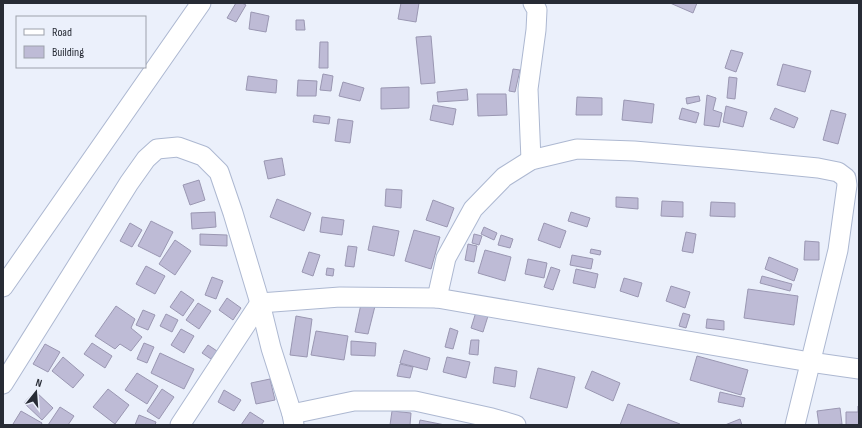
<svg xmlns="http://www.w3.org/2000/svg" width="862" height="428" viewBox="0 0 862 428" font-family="'Sofia Sans Condensed',sans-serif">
<rect width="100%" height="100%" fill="#ebf0fb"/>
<g fill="#bebbd6" stroke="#9a97b2">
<polygon points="236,3 242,3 246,5 236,22 227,18"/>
<polygon points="401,3 419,3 416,22 398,19"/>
<polygon points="670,3 697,3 693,13"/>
<polygon points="251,12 269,16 266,32 249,29"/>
<polygon points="296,20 304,20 305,30 296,30"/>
<polygon points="431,36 435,83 421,84 416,37"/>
<polygon points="320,42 328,42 328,68 319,68"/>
<polygon points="731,50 743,53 736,72 725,68"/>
<polygon points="783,64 811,71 805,92 777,85"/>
<polygon points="513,69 520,70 515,92 509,91"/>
<polygon points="323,74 333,76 331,91 320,90"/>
<polygon points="248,76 277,80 276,93 246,90"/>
<polygon points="729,77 737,78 735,99 727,98"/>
<polygon points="298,80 317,81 316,96 297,96"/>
<polygon points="343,82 364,88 360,101 339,96"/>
<polygon points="409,87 409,108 381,109 381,88"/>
<polygon points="467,89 468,100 438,102 437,92"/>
<polygon points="477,94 506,94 507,115 478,116"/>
<polygon points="707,95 716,98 713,110 722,113 719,127 704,125"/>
<polygon points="699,96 700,101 687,104 686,98"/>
<polygon points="577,97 602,98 602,115 576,115"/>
<polygon points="624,100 654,104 652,123 622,120"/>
<polygon points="433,105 456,109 453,125 430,120"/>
<polygon points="726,106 747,112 743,127 723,122"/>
<polygon points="682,108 699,113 696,123 679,119"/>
<polygon points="775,108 798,118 794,128 770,119"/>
<polygon points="831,110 846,114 838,144 823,140"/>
<polygon points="314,115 330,117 329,124 313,122"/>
<polygon points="338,119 353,121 350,143 335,141"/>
<polygon points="282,158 285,175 268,179 264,161"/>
<polygon points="199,180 205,200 190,205 183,185"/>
<polygon points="386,189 402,190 401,208 385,206"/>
<polygon points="616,197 638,198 638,209 616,207"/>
<polygon points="277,199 311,213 304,231 270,217"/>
<polygon points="433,200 454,208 447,227 426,220"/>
<polygon points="662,201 683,202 683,217 661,216"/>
<polygon points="711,202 735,203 735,217 710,216"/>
<polygon points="215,212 216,227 192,229 191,213"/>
<polygon points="571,212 590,218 587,227 568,221"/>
<polygon points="322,217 344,220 342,235 320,232"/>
<polygon points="151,221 173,232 160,257 138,246"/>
<polygon points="130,223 142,230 132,247 120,241"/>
<polygon points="544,223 566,231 560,248 538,240"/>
<polygon points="373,226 399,231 394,256 368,250"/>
<polygon points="484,227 497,233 494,240 481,234"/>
<polygon points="414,230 440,237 431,269 405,261"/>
<polygon points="686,232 696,234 693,253 682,251"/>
<polygon points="200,234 227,235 227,246 200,245"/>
<polygon points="474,234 482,236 479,245 472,243"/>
<polygon points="501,235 513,239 510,248 498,245"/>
<polygon points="175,240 191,251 175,275 159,264"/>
<polygon points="805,241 819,242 819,260 804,260"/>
<polygon points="468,244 477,246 474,262 465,260"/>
<polygon points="348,246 357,247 354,267 345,266"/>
<polygon points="591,249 601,251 600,255 590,253"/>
<polygon points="485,250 511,257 505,281 478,273"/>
<polygon points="309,252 320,255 313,276 302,272"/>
<polygon points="572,255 593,259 591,269 570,265"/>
<polygon points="769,257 798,269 794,281 765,269"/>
<polygon points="528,259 547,263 544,278 525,274"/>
<polygon points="146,266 165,276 155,294 136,284"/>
<polygon points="551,267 560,270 553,290 544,287"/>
<polygon points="327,268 334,269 333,276 326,275"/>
<polygon points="576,269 598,274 595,288 573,283"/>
<polygon points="762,276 792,284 790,291 760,283"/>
<polygon points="212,277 223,281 216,299 205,295"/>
<polygon points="624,278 642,283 638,297 620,291"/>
<polygon points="671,286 690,292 685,308 666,301"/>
<polygon points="748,289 798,296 794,325 744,318"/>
<polygon points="181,291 194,300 183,316 170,307"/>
<polygon points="227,298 241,308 233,320 219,310"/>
<polygon points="198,303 211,311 199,329 186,320"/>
<polygon points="361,304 375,306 368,334 355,332"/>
<polygon points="116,306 135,319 131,328 142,337 131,351 120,344 115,349 95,336"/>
<polygon points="143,310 155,315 148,330 136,325"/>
<polygon points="476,312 488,316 483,332 471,328"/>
<polygon points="683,313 690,315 686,328 679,326"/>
<polygon points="166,314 178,320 172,332 160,326"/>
<polygon points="296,316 312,319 307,357 290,355"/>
<polygon points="707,319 724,321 724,330 706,328"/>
<polygon points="450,328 458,331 453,349 445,347"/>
<polygon points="181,329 194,336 184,353 171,345"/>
<polygon points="316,331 348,336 344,360 311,355"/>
<polygon points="471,340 479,340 478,355 469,354"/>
<polygon points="351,341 376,343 375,356 351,355"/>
<polygon points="92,343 112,356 105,368 84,354"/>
<polygon points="144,343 154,347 147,363 137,359"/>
<polygon points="45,344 60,352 48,372 33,364"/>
<polygon points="208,345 217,351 211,359 202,353"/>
<polygon points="404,350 430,358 427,370 400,363"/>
<polygon points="160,353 194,369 184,389 151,373"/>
<polygon points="697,356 748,370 741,395 690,380"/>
<polygon points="63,357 84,375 73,388 52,371"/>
<polygon points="447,357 470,362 466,378 443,372"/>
<polygon points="400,364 413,367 410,378 397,376"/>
<polygon points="495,367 517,371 515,387 493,383"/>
<polygon points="538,368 575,377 567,408 530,398"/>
<polygon points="592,371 620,383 613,401 585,388"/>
<polygon points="137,373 158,386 147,404 125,390"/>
<polygon points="270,379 275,400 256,404 251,383"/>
<polygon points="108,389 129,405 115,424 93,407"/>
<polygon points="162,389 174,397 159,419 147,411"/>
<polygon points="224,390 241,400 234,411 218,402"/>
<polygon points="35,391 53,408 42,420 24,403"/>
<polygon points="720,392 745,398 743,407 718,402"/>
<polygon points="628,404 680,424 679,425 620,425"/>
<polygon points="858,406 859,406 859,425 846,425 846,412 858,412"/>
<polygon points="60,407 74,416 68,425 48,425"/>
<polygon points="840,408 842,424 835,425 819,425 817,411"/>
<polygon points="21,411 42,423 41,425 15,425 13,424"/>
<polygon points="392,411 411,413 410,425 390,425"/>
<polygon points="250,412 264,421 261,425 241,425"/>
<polygon points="139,415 156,422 155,425 135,425"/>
<polygon points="740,419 742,425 725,425"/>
<polygon points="420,420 445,425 419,425"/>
</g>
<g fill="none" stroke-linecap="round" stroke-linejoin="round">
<defs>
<g id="minor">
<polyline points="531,160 528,89 536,30 537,10 533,3"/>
<polyline points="3,287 201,3"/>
<polyline points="437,298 446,258 473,209 504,177 531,160 577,149 634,151 727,159 818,168 838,172 846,178 847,185 838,250 795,425"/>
<polyline points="3,384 129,183 146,159 157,149 178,147 203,156 219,172 233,213 260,303 271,348 292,414 294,425"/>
<polyline points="292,414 354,401 415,401 492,418 516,425"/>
<polyline points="180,425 260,303 340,297 437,298 810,362 859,369"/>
</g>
</defs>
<use href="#minor" stroke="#adb8d1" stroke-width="21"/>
<use href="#minor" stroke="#fff" stroke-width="19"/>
</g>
<rect width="862" height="428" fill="none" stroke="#272b35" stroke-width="8"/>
<rect x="16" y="16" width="130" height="52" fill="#ebf0fb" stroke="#9da1ac"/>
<rect x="24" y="29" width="20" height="6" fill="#ffffff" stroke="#9da1ac"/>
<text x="52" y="36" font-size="12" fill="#272b35">Road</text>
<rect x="24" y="46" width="20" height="12" fill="#bebbd6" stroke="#9da1ac"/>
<text x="52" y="56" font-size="12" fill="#272b35">Building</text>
<g transform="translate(36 392) rotate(17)" stroke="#ebf0fb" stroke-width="3" paint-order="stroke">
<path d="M0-3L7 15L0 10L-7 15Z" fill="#272b35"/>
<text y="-6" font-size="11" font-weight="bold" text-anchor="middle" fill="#272b35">N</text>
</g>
</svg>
